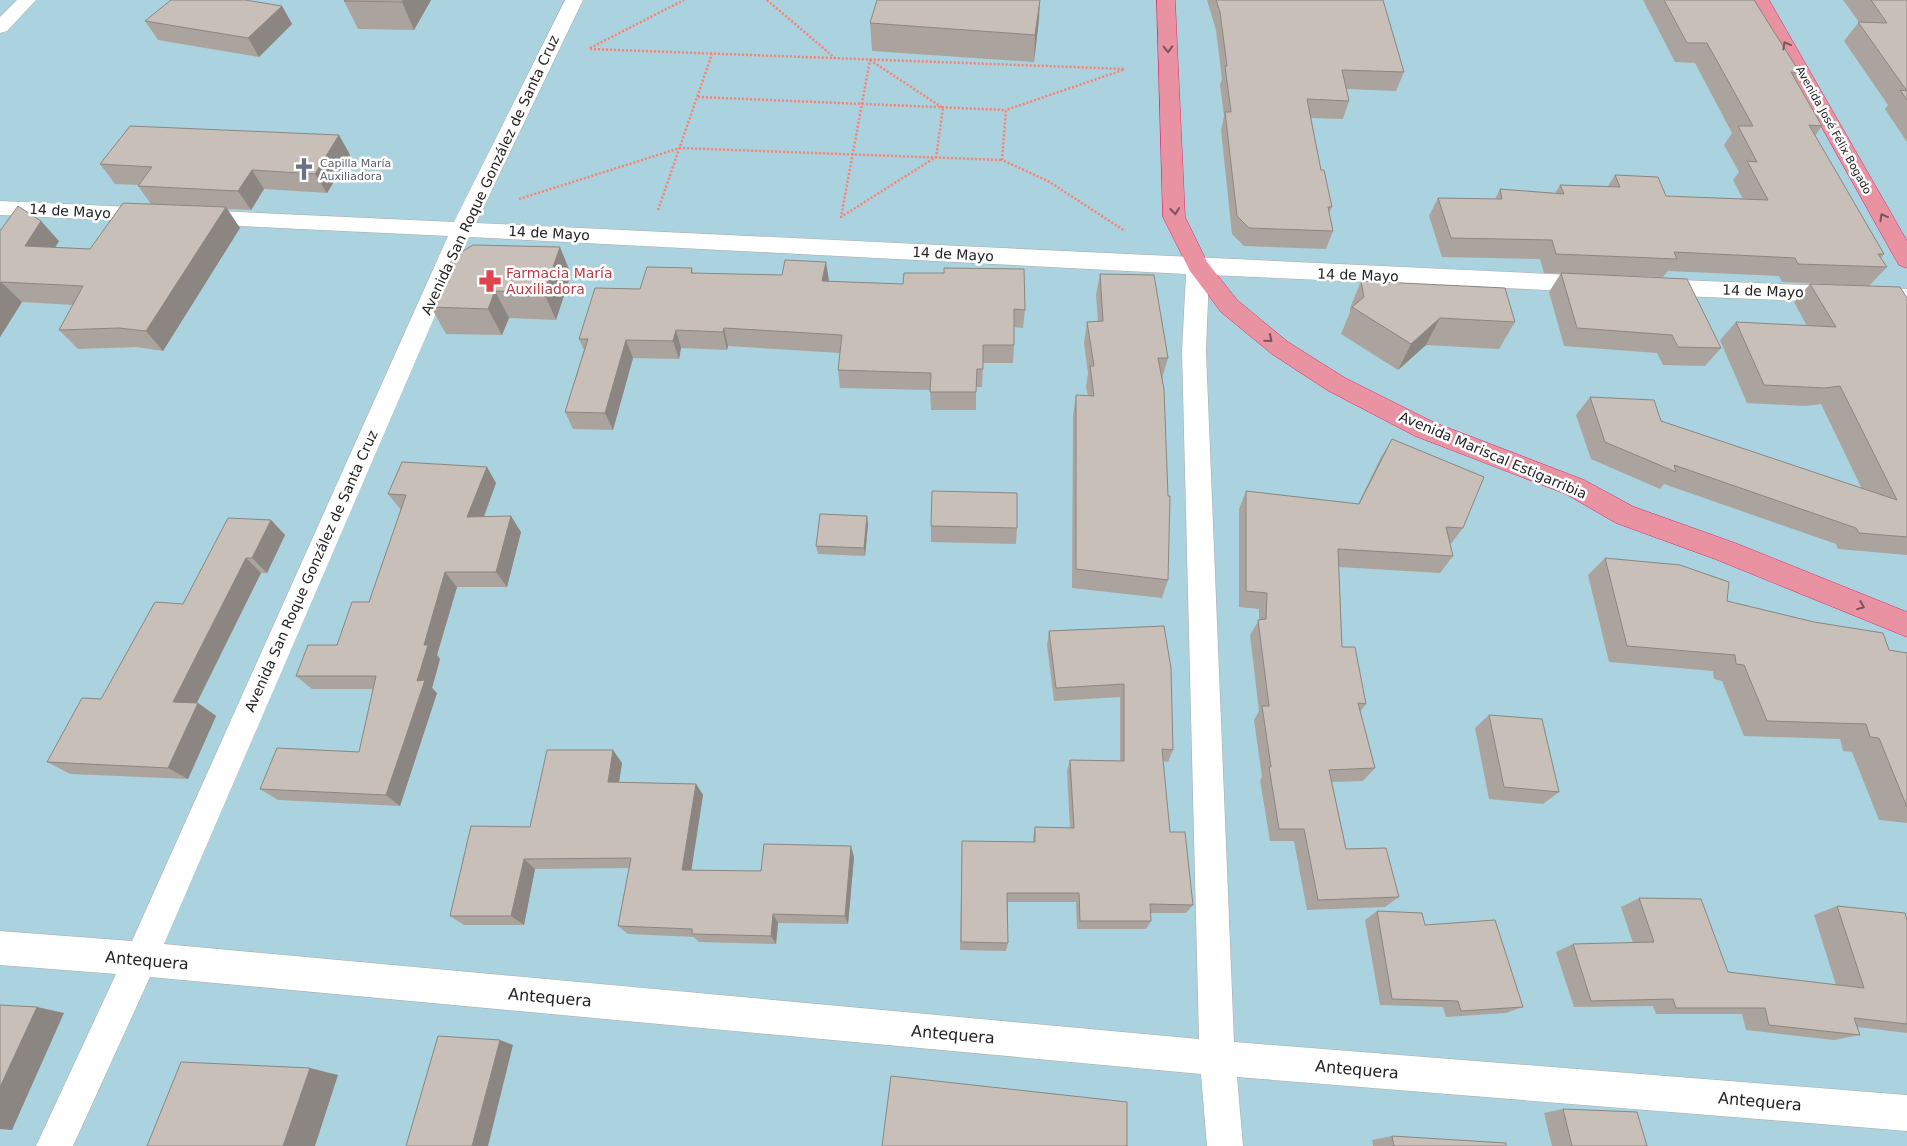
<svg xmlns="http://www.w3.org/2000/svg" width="1907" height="1146" viewBox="0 0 1907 1146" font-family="'DejaVu Sans',sans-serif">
<rect width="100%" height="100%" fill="#f2efe9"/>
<rect fill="#aad3df" x="0" y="0" width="1907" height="1146"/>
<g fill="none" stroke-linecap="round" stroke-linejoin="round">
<defs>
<g id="minor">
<polygon points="17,0 36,0 7,31 0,33 0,17"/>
<path d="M 565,0 L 583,0 L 476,223 L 1592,276 L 1600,278 L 1603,284 L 1600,290 L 1592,292 L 1209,275 L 1206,351 L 1234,1042 L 1907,1095 L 1907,1131 L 1237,1077 L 1243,1146 L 1207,1146 L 1201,1074 L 150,977 L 73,1146 L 36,1146 L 116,974 L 0,965 L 0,931 L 132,941 L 448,236 L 196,224 L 188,222 L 185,217 L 188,212 L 196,210 L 454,222 ZM 469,237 L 1186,274 L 1182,351 L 1199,1039 L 164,944 Z"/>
<polygon points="0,201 153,208 161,210 164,215 161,220 153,222 0,215"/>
<polygon points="1655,279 1907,289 1907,305 1655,295 1647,293 1644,287 1647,281"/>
</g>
<g id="highway">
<polygon points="1157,0 1175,0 1185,217 1207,262 1237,300 1288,342 1345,378 1433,422 1584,480 1634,507 1735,543 1907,612 1907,637 1715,559 1616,523 1566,494 1415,436 1327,390 1272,354 1221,312 1190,271 1163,217"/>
<polygon points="1751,0 1769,0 1907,241 1907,268 1899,265 1896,260"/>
</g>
</defs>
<use href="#minor" stroke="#a9a9a9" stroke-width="1"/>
<use href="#highway" stroke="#dc2a67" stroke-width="1"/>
<g stroke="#fa8072" stroke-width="2.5" stroke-dasharray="2 2" stroke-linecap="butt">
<polyline points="767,0 836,59"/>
<polyline points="590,48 684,0"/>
<polyline points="590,49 1126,69"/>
<polygon points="870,60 943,108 936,157 841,217"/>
<polyline points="1123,70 1006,110 1002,160 1048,181 1125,231"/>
<polyline points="698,97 1006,110"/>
<polyline points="519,199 680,148 1002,160"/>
<polyline points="658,210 712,54"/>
</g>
<use href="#minor" fill="#fff" fill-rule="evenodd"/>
<use href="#highway" fill="#e892a2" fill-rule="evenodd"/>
</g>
<g fill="#aba49e">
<polygon points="345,0 431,0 414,30 358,29 344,1"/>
<polygon points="1207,0 1383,0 1404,72 1396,91 1346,89 1349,101 1343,119 1311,118 1321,170 1332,207 1329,213 1333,231 1326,249 1244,246 1232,234 1221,130 1224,116 1220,85 1222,79 1216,30"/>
<polygon points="1643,0 1754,0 1800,73 1795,79 1822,126 1815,136 1884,254 1881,258 1887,267 1869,286 1782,282 1779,276 1668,271 1663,277 1544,273 1540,259 1442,257 1429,216 1438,198 1495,199 1500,189 1555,193 1560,185 1608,186 1615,175 1666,196 1743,199 1733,180 1739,172 1724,145 1732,133 1695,63 1675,62"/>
<polygon points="1843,0 1907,0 1907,142 1885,109 1888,105 1844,41 1859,22"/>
<polygon points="282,6 292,24 259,57 158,40 145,21"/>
<polygon points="1039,19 1034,62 872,51 870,23"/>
<polygon points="339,135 350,155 327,193 264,189 251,210 226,209 240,228 163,351 137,347 78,349 59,330 73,305 22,302 0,337 0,231 59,241 55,247 90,249 151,204 138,186 139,185 115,184 100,164"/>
<polygon points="453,257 571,274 556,320 509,318 502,335 446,334 431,307"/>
<polygon points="692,268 693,273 829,281 1025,310 1023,328 1014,327 1014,345 1013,363 983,363 982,387 976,387 976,410 931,410 930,390 840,388 838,370 840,353 728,346 727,350 681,348 679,359 633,358 613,430 573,429 565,412 584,350 579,339 640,289"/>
<polygon points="1561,273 1721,348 1705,366 1663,365 1657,353 1564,346 1549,292"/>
<polygon points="1100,274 1168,358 1162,379 1168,580 1162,598 1072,588 1073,416 1076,395 1088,396 1086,387 1088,373 1084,343 1087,322 1098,321 1096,295"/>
<polygon points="1361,281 1515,322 1499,349 1426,345 1398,370 1341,334 1350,312 1350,308"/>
<polygon points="1810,284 1907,298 1907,555 1838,549 1836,544 1664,484 1660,489 1591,459 1576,415 1590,397 1862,489 1821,404 1806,406 1747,403 1720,340 1736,322 1807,326 1794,302"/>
<polygon points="1392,439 1463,528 1450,545 1453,556 1440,573 1339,567 1342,647 1366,704 1360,712 1375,768 1363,781 1332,782 1346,849 1399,897 1385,907 1307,910 1294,841 1270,841 1260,780 1262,777 1254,720 1259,711 1250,635 1259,620 1259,609 1239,607 1239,509 1246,491 1358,504 1381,457"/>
<polygon points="496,483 484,517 521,532 507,587 457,587 437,655 440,659 432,688 437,693 400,806 278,800 260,789 359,752 373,689 312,689 296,676 337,645 369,602 401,510 388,494"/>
<polygon points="271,520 285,535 267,573 261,573 197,703 198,703 216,716 188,779 70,774 47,762 101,699"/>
<polygon points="868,524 865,556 818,554 816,546"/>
<polygon points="931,526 1017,528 1016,544 931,542"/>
<polygon points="1605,558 1727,601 1889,650 1907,653 1907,823 1879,820 1852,752 1843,751 1840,739 1744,736 1722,681 1714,679 1713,671 1609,662 1588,575"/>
<polygon points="1164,626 1173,750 1168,762 1163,761 1170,832 1193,905 1186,913 1150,913 1151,921 1146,929 1077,929 1076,902 1008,902 1008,943 1006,951 960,950 962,841 1033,842 1033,837 1035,827 1070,828 1067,771 1070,760 1120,761 1120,697 1054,701 1047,645 1049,631"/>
<polygon points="1489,715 1559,792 1543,804 1489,799 1475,728"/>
<polygon points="622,763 619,782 696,784 703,795 691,870 761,871 854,857 848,924 778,923 776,944 699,942 694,937 628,934 618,926 629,868 535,869 524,925 464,925 450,916 530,827"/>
<polygon points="1639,898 1728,972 1836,985 1814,915 1837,906 1907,920 1907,1033 1857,1027 1860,1035 1834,1040 1746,1030 1742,1014 1656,1014 1653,1006 1574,1007 1556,952 1573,944 1633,943 1621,907"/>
<polygon points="1377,911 1425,925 1523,1007 1506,1013 1446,1017 1443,1007 1380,1005 1365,920"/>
<polygon points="1563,1109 1647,1146 1552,1146 1544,1113"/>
<polygon points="1392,1136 1506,1146 1373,1146 1372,1140"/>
</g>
<g fill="#8b8681">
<polygon points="403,0 431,0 414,30 402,2"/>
<polygon points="1040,0 1039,19 1034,62 1035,35"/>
<polygon points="282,6 292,24 259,57 248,38"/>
<polygon points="339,135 350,155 327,193 315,174"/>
<polygon points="252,170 264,189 251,210 238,191"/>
<polygon points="226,207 240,228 163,351 146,331"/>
<polygon points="41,221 59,241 44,266 25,246"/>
<polygon points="560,247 571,274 556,320 544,293"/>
<polygon points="826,262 829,281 822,281"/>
<polygon points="1,282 22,302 0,337 0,284"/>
<polygon points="495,291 509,318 502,335 488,309"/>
<polygon points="1440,318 1426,345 1398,370 1411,344"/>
<polygon points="724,328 728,346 727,350 723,332"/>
<polygon points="676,330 681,348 679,359 673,341"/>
<polygon points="626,340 633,358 613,430 605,413"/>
<polygon points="487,467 496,483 478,532 467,517"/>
<polygon points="511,516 521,532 507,587 496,572"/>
<polygon points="867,516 868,524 865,556 864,548"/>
<polygon points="271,520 285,535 267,573 252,558"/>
<polygon points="246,558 261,573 191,714 173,702"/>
<polygon points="445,572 457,587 437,655 440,659 432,688 437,693 400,806 386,795 417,681 424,645"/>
<polygon points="198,703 216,716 188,779 168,768"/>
<polygon points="613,750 622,763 617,794 608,782"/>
<polygon points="696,784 703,795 690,879 682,870"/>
<polygon points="851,846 854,857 848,924 845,916"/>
<polygon points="524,859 535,869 524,925 511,916"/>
<polygon points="773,914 778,923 776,944 771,936"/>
<polygon points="37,1007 64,1013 12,1130 0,1129 0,1087"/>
<polygon points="500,1040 513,1045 488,1146 472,1146"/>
<polygon points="310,1068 338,1075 315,1146 283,1146"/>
</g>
<g fill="#c7bfb8" stroke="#8b8681">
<polygon points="171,0 245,0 282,6 248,38 145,21"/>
<polygon points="345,0 403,0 402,2 344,1"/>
<polygon points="877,0 1040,0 1035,35 870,23"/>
<polygon points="1216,0 1383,0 1404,72 1342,70 1349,101 1307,99 1321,170 1324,170 1332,207 1328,207 1333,231 1249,228 1237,216 1225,112 1231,112 1225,66 1227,66 1220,12"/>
<polygon points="1664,0 1754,0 1800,73 1791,72 1822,126 1809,125 1884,254 1878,254 1887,267 1798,264 1795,258 1674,252 1677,259 1556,254 1552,240 1451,238 1438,198 1502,199 1500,189 1564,194 1560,185 1620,187 1615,175 1658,177 1666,196 1768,200 1747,161 1757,162 1738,126 1753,126 1707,43 1687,43"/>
<polygon points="1871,0 1907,0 1907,100 1900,90 1907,91 1858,22 1887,23"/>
<polygon points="130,126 339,135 315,174 252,170 238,191 138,186 152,167 100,164"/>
<polygon points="123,203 226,207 146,331 119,328 59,330 83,286 1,282 0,284 0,231 18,206 41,221 25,246 90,249"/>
<polygon points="473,245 560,247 544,293 495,291 488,309 431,307 453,257"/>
<polygon points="785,260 826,262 822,281 903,284 904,273 944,273 944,268 1024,269 1025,310 1014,309 1014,345 983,345 983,369 977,369 976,392 930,392 931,373 838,370 842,335 724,328 723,332 676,330 673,341 626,340 605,413 565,412 588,339 579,339 595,288 640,289 647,267 692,268 691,273 782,275"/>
<polygon points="1561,273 1687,279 1721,348 1678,347 1672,335 1577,328"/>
<polygon points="1100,274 1154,275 1168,358 1158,358 1164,389 1168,496 1170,496 1168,580 1076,569 1076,395 1094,396 1090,366 1094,366 1087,322 1103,321"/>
<polygon points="1361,281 1505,288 1515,322 1440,318 1411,344 1352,307 1364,297"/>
<polygon points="1810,284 1900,287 1907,298 1907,537 1859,533 1856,528 1674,465 1676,472 1605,442 1590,397 1654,400 1661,421 1897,500 1840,386 1825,388 1764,385 1736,322 1836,327"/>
<polygon points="1392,439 1484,477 1463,528 1446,527 1453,556 1338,549 1342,647 1355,647 1366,704 1358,703 1375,768 1329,770 1346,849 1386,848 1399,897 1318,900 1304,829 1279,829 1269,767 1271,767 1262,706 1269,706 1258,620 1266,619 1267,593 1246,591 1246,491 1359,504"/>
<polygon points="402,462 487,467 467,517 511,516 496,572 445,572 424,645 428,645 417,681 425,680 386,795 260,789 277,748 359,752 376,676 296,676 308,645 337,645 352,602 369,602 406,495 388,494"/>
<polygon points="932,491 1017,493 1017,528 931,526"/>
<polygon points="820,514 867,516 864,548 816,546"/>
<polygon points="228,518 271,520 252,558 246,558 173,702 198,703 168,768 47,762 82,698 101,699 155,602 183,604"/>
<polygon points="1605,558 1680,565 1729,582 1727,601 1814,622 1883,633 1889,650 1907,653 1907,807 1879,738 1870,737 1866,724 1767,721 1744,665 1736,664 1735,655 1627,646"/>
<polygon points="1164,626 1171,668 1173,750 1162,749 1170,832 1185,832 1193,905 1150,904 1151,921 1080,921 1079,893 1007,893 1008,943 961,942 962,841 1035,842 1035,827 1074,828 1070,760 1124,761 1124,684 1056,688 1049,631"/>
<polygon points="1489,715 1542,719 1559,792 1504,787"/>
<polygon points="547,750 613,750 608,782 696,784 682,870 761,871 764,844 851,846 845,916 773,914 771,936 692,934 692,929 618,926 631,858 524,859 511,916 450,916 471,826 530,827"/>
<polygon points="1639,898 1701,899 1728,972 1864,988 1837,906 1905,913 1907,920 1907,1024 1854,1018 1860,1035 1769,1025 1765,1008 1676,1008 1673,999 1591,1001 1573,944 1654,942"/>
<polygon points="1377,911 1422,913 1425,925 1495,920 1523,1007 1461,1011 1458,1001 1392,999"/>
<polygon points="0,1005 37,1007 0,1087"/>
<polygon points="438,1036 500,1040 472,1146 406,1146"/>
<polygon points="181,1062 310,1068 283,1146 147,1146"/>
<polygon points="891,1076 1127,1102 1127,1146 882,1146"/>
<polygon points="1563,1109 1637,1112 1647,1146 1572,1146"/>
<polygon points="1392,1136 1506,1143 1506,1146 1394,1146"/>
</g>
<defs><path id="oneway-chevron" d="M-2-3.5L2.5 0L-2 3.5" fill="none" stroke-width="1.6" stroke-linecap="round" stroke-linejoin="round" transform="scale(1.25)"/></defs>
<g stroke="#7b545c">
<use href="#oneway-chevron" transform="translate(1786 45) rotate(-119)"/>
<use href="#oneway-chevron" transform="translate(1168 49) rotate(88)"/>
<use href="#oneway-chevron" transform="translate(1175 211) rotate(84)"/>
<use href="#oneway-chevron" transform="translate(1883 217) rotate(-119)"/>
<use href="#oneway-chevron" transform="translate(1269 339) rotate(40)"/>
<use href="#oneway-chevron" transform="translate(1861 606) rotate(22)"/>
</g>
<defs>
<symbol id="church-bare" viewBox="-9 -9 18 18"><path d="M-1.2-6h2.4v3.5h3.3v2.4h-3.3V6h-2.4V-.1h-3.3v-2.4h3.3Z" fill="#6b7280" stroke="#fff" stroke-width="2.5" paint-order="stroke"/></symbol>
<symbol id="pharmacy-bare" viewBox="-9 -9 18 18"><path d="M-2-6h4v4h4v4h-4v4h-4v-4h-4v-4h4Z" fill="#e0444e" stroke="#fff" stroke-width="2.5" paint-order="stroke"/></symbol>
</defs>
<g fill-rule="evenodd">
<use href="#church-bare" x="288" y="153" width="32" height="32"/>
<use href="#pharmacy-bare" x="474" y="265" width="32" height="32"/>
</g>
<g text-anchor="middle" stroke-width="5" stroke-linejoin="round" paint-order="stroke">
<g font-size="11" fill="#222" stroke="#fff">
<text transform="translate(1834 130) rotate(61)" y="4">Avenida José Félix Bogado</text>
</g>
<g font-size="11" fill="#5b616d" stroke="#fff" text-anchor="start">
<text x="320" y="167">Capilla María<tspan x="320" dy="13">Auxiliadora</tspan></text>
</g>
<g font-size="14" fill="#222" stroke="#fff">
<text transform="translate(490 175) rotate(-65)" y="5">Avenida San Roque González de Santa Cruz</text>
<text transform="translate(70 211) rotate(3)" y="5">14 de Mayo</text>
<text transform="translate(549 233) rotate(3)" y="5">14 de Mayo</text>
<text transform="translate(953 254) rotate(3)" y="5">14 de Mayo</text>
<text transform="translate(1358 275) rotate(2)" y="5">14 de Mayo</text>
<text transform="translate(1763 291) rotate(2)" y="5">14 de Mayo</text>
<text transform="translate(1493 455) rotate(23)" y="5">Avenida Mariscal Estigarribia</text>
<text transform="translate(311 571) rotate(-66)" y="5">Avenida San Roque González de Santa Cruz</text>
</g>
<g font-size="14" fill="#be3a42" stroke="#fff" text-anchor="start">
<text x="506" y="278">Farmacia María<tspan x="506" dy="16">Auxiliadora</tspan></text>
</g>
<g font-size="16" fill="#222" stroke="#fff">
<text transform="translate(147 960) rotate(5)" y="6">Antequera</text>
<text transform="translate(550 997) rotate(5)" y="6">Antequera</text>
<text transform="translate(953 1034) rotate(5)" y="6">Antequera</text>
<text transform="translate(1357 1069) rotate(5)" y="6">Antequera</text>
<text transform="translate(1760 1101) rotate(5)" y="6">Antequera</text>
</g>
</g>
</svg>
